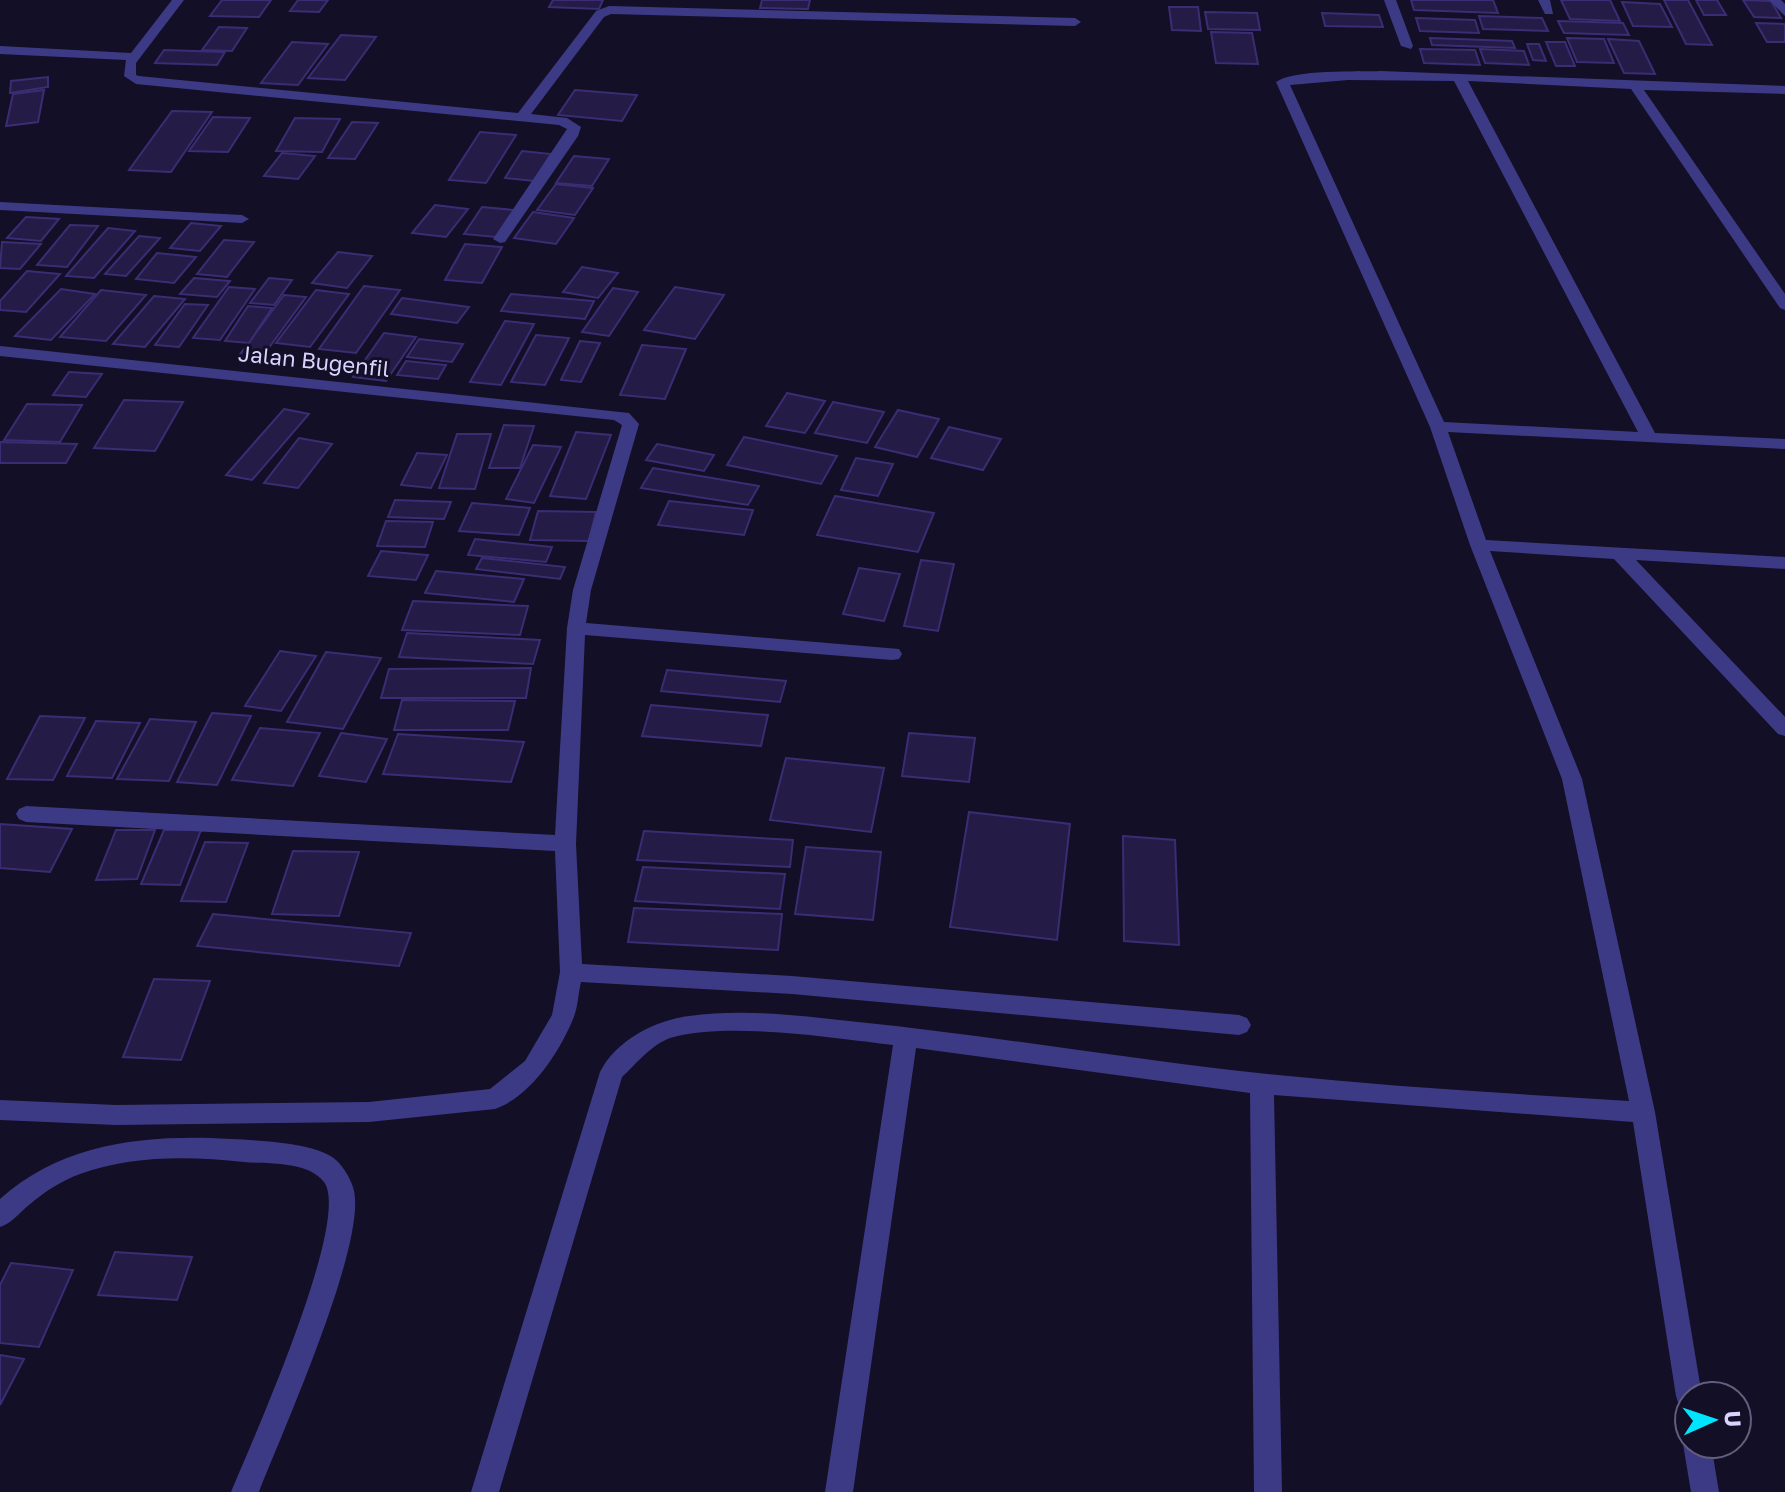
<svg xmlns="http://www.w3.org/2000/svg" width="1785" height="1492" viewBox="0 0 1785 1492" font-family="'Golos Text',sans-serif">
<rect width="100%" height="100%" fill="#130f26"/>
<g fill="#241b47" stroke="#3b2d73" stroke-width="2">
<polygon points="222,0 271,0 259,17 210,16"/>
<polygon points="298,0 328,0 319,12 290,11"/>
<polygon points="553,0 603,0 599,9 549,7"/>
<polygon points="762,0 810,0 808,9 760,8"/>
<polygon points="1411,0 1493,0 1498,13 1414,10"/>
<polygon points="1561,0 1610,0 1620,21 1570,19"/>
<polygon points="1664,0 1688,0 1712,45 1686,44"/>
<polygon points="1696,0 1717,0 1726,15 1704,15"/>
<polygon points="1743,0 1771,1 1781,18 1754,17"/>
<polygon points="1622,2 1660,4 1672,27 1633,26"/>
<polygon points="1169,7 1198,7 1201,31 1172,30"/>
<polygon points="1205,12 1257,13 1260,30 1208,29"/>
<polygon points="1322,13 1379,15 1383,27 1325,26"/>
<polygon points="1479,16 1542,18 1548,31 1483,29"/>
<polygon points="1416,18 1475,20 1479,33 1420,31"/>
<polygon points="1558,21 1623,23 1629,35 1564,33"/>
<polygon points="1756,23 1785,24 1785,42 1767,42"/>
<polygon points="219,27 247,28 232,51 202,50"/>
<polygon points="1211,32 1252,33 1258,64 1216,63"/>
<polygon points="341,35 376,37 345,80 308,78"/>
<polygon points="1430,38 1512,41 1515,48 1432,45"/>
<polygon points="1567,38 1604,39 1614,63 1577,62"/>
<polygon points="1608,39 1639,41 1655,74 1624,73"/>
<polygon points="292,42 328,44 298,85 261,83"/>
<polygon points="1546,42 1565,42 1575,66 1556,66"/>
<polygon points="1527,44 1539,44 1546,61 1533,60"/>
<polygon points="1420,49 1475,50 1480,65 1424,63"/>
<polygon points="1480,49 1524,51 1529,65 1485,63"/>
<polygon points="164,50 225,52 217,65 155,63"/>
<polygon points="48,77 48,87 10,93 11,81"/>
<polygon points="44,90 38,122 6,126 13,94"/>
<polygon points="575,90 637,95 622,121 558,115"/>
<polygon points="172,111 212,112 171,172 129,170"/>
<polygon points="213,117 250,118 228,152 189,151"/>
<polygon points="295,118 340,119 322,152 276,151"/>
<polygon points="352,122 378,123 355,159 328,158"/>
<polygon points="480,132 516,135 486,183 449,180"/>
<polygon points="522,151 551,154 534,181 505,178"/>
<polygon points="282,153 315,156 298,179 264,176"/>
<polygon points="574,156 609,159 592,186 556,183"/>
<polygon points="556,184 593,188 575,215 537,210"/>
<polygon points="435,205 468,209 446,237 412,233"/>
<polygon points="482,207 514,210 496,237 464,234"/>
<polygon points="533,212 574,218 556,244 514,238"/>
<polygon points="26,217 59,219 41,241 7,238"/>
<polygon points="191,223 221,226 200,251 170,248"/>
<polygon points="70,225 98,226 67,267 37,265"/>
<polygon points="108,228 135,231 94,278 66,276"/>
<polygon points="139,236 160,238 126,276 105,274"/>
<polygon points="224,240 254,242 227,277 197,274"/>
<polygon points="2,242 41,244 20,269 0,268"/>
<polygon points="465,244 502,247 482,283 445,280"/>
<polygon points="338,252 372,256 347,288 312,283"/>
<polygon points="157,253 196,257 174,283 136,279"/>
<polygon points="582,267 618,273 598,298 563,292"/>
<polygon points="27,271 60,274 26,312 0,310 0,301"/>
<polygon points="194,278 230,281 217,297 180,294"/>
<polygon points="269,278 292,280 274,305 250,303"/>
<polygon points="364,286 400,290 356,353 319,349"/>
<polygon points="229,287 255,289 220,340 193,338"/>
<polygon points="675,287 724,295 695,339 644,330"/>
<polygon points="613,288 638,292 609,336 582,332"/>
<polygon points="61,289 95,294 51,340 15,336"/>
<polygon points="101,290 146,295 106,341 60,337"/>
<polygon points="316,290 349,294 310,347 276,343"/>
<polygon points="511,294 594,301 585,319 501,311"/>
<polygon points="284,295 306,297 260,360 238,357"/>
<polygon points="154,296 185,299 145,347 113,344"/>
<polygon points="402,298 469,307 457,323 391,314"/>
<polygon points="185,304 208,305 179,347 155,345"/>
<polygon points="248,306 272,308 249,343 225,341"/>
<polygon points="505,321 534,324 501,385 470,382"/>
<polygon points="384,333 416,337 386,381 353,377"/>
<polygon points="536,335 569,338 545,385 511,382"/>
<polygon points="419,339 463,344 452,362 407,357"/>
<polygon points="580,341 600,343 581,382 561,380"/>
<polygon points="642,345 686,349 665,399 620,395"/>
<polygon points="406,361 446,365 438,379 397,375"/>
<polygon points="69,372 102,374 86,397 53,395"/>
<polygon points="787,393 825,401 805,433 766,426"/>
<polygon points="124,400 183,402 155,451 94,448"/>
<polygon points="833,402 884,412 867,443 815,433"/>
<polygon points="27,404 82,405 60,442 4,440"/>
<polygon points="284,409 309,414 252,480 226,475"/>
<polygon points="898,410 939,419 917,457 875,447"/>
<polygon points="504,425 534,426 520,468 489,468"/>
<polygon points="949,427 1001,439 983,470 931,458"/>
<polygon points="576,432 611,435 586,499 550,496"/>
<polygon points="457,434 491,434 475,489 439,488"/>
<polygon points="744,437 837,456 821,484 727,465"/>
<polygon points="299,438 332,444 298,488 264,483"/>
<polygon points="0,443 0,442 77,444 66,463 0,463"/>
<polygon points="657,444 714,455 704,471 646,460"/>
<polygon points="533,445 561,447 534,503 506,499"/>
<polygon points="417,453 447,455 431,488 401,485"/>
<polygon points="856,458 893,464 878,496 841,490"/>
<polygon points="653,468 759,486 748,505 641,488"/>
<polygon points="835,496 934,513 918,552 817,535"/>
<polygon points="395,500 451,502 444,519 388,517"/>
<polygon points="669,501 753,510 744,535 658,525"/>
<polygon points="472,503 530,508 519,535 459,531"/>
<polygon points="538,511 596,512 589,541 530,540"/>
<polygon points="386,521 433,522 425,547 377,546"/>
<polygon points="475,539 552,547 546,562 468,555"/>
<polygon points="381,551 428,555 416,580 368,576"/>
<polygon points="482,558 565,567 560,579 476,569"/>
<polygon points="921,560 954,564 938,631 904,626"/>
<polygon points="859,568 900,574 884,621 843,614"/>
<polygon points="436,571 524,579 514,602 425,593"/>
<polygon points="413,601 528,606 520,635 402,630"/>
<polygon points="407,633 540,640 533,664 399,657"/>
<polygon points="280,651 316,656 281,711 245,706"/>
<polygon points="326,652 381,658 343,729 287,722"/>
<polygon points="531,668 526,698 381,698 389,669"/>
<polygon points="667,670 786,681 780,702 661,691"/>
<polygon points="402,700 515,701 508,730 394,730"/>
<polygon points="651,705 768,715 761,746 642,736"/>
<polygon points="212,713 251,716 217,785 177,782"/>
<polygon points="40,716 85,718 53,780 7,779"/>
<polygon points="150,719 196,722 169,781 117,779"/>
<polygon points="96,721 140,723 112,778 67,776"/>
<polygon points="260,728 320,733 293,786 232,780"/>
<polygon points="341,733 387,739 366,782 319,776"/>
<polygon points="909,733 975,738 969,782 902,776"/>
<polygon points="398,734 524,742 511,782 383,774"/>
<polygon points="786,758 884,768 871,832 770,820"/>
<polygon points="969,812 1070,824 1057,940 950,927"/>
<polygon points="0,824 72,829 50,872 0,868"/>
<polygon points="116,830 155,830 137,879 96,880"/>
<polygon points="164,830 201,830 180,885 141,884"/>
<polygon points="644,831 793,840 790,867 637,860"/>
<polygon points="1123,836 1175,840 1179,945 1124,941"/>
<polygon points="205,842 248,843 226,902 181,901"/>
<polygon points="806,847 881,852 873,920 795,914"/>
<polygon points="293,851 359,852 339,916 272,914"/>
<polygon points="643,867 785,874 780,909 635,901"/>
<polygon points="634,908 782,914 778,950 628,942"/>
<polygon points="213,914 411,933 399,966 197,946"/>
<polygon points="154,979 210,981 181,1060 123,1057"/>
<polygon points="115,1252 192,1257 177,1300 98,1295"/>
<polygon points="11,1263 73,1270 39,1347 0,1343 0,1285"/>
<polygon points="0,1355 24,1359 0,1405"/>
</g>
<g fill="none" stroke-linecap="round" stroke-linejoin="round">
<g fill="#3d3a85" fill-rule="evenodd">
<polygon points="172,0 184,0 136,63 136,75 139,76 518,113 596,11 609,6 1075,18 1081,22 1075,26 611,14 604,17 531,114 567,118 581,127 578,136 505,242 500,243 493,239 567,129 559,125 136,84 124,76 126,60 0,54 0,46 131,53"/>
<polygon points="1384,0 1396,0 1413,46 1411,49 1401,46"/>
<polygon points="1538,0 1550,0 1553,14 1545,14"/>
<polygon points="1769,0 1781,0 1785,4 1785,16"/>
<path d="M 1381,71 L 1785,86 L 1785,94 L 1644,90 L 1785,294 L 1785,310 L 1780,308 L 1631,89 L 1468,81 L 1655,433 L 1785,439 L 1785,449 L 1448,432 L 1486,540 L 1785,557 L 1785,569 L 1636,560 L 1785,717 L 1785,736 L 1778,734 L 1614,559 L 1490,551 L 1582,779 L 1655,1112 L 1702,1396 L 1689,1396 L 1689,1409 L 1679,1405 L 1676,1396 L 1633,1122 L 1274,1095 L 1282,1492 L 1254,1492 L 1250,1093 L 916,1048 L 853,1492 L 825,1492 L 893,1045 C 836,1038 723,1021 670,1038 C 651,1045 636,1064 622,1077 L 499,1492 L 471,1492 L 600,1072 C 616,1040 656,1020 689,1016 C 745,1008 803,1016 858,1022 C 956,1032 1054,1047 1152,1060 C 1310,1082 1469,1091 1629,1101 L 1562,779 L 1470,545 L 1430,427 L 1276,82 C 1295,69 1355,72 1381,71 ZM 1348,80 L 1454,81 L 1638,432 L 1444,422 L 1290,85 Z"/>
<polygon points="0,202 242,215 249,219 242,223 0,210"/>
<path d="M 0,346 L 629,413 L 639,424 L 591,590 L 586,623 L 899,649 L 902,654 L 899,659 L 892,660 L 585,635 L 576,844 L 582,964 L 792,976 L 1239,1015 L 1247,1018 L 1251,1025 L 1247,1032 L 1239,1035 L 792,994 L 581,982 C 578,994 578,1008 573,1019 C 559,1053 531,1096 495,1109 L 369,1122 L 116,1125 L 0,1120 L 0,1100 L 116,1105 L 369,1102 L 490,1089 L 525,1061 L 552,1015 L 560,972 L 555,851 L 26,822 L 19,819 L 16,814 L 19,809 L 26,806 L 555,835 L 567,628 L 573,590 L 622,425 L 614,420 L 0,356 Z"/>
<path d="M 211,1138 C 241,1140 314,1140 336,1160 C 344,1167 352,1181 354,1191 C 366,1246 282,1433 259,1492 L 231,1492 C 251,1444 352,1219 324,1182 C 308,1161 267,1164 244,1162 C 190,1156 131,1155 80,1174 C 61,1181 44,1192 29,1205 C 19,1213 12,1223 0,1227 L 0,1199 C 59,1146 135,1136 211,1138 Z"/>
<polygon points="1689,1434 1689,1444 1711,1444 1719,1492 1691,1492 1683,1444"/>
</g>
</g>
<g text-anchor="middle" stroke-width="6" stroke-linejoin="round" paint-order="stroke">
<g font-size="22" fill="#d9d4ff" stroke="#130f26">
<text transform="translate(314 361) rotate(6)" y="8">Jalan Bugenfil</text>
</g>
</g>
<g transform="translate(1713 1420) rotate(87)"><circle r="38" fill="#130f26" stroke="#625e7d" stroke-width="2"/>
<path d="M0-6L14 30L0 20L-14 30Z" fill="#00e5ff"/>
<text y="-12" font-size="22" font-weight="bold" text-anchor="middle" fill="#d9d4ff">U</text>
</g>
</svg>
